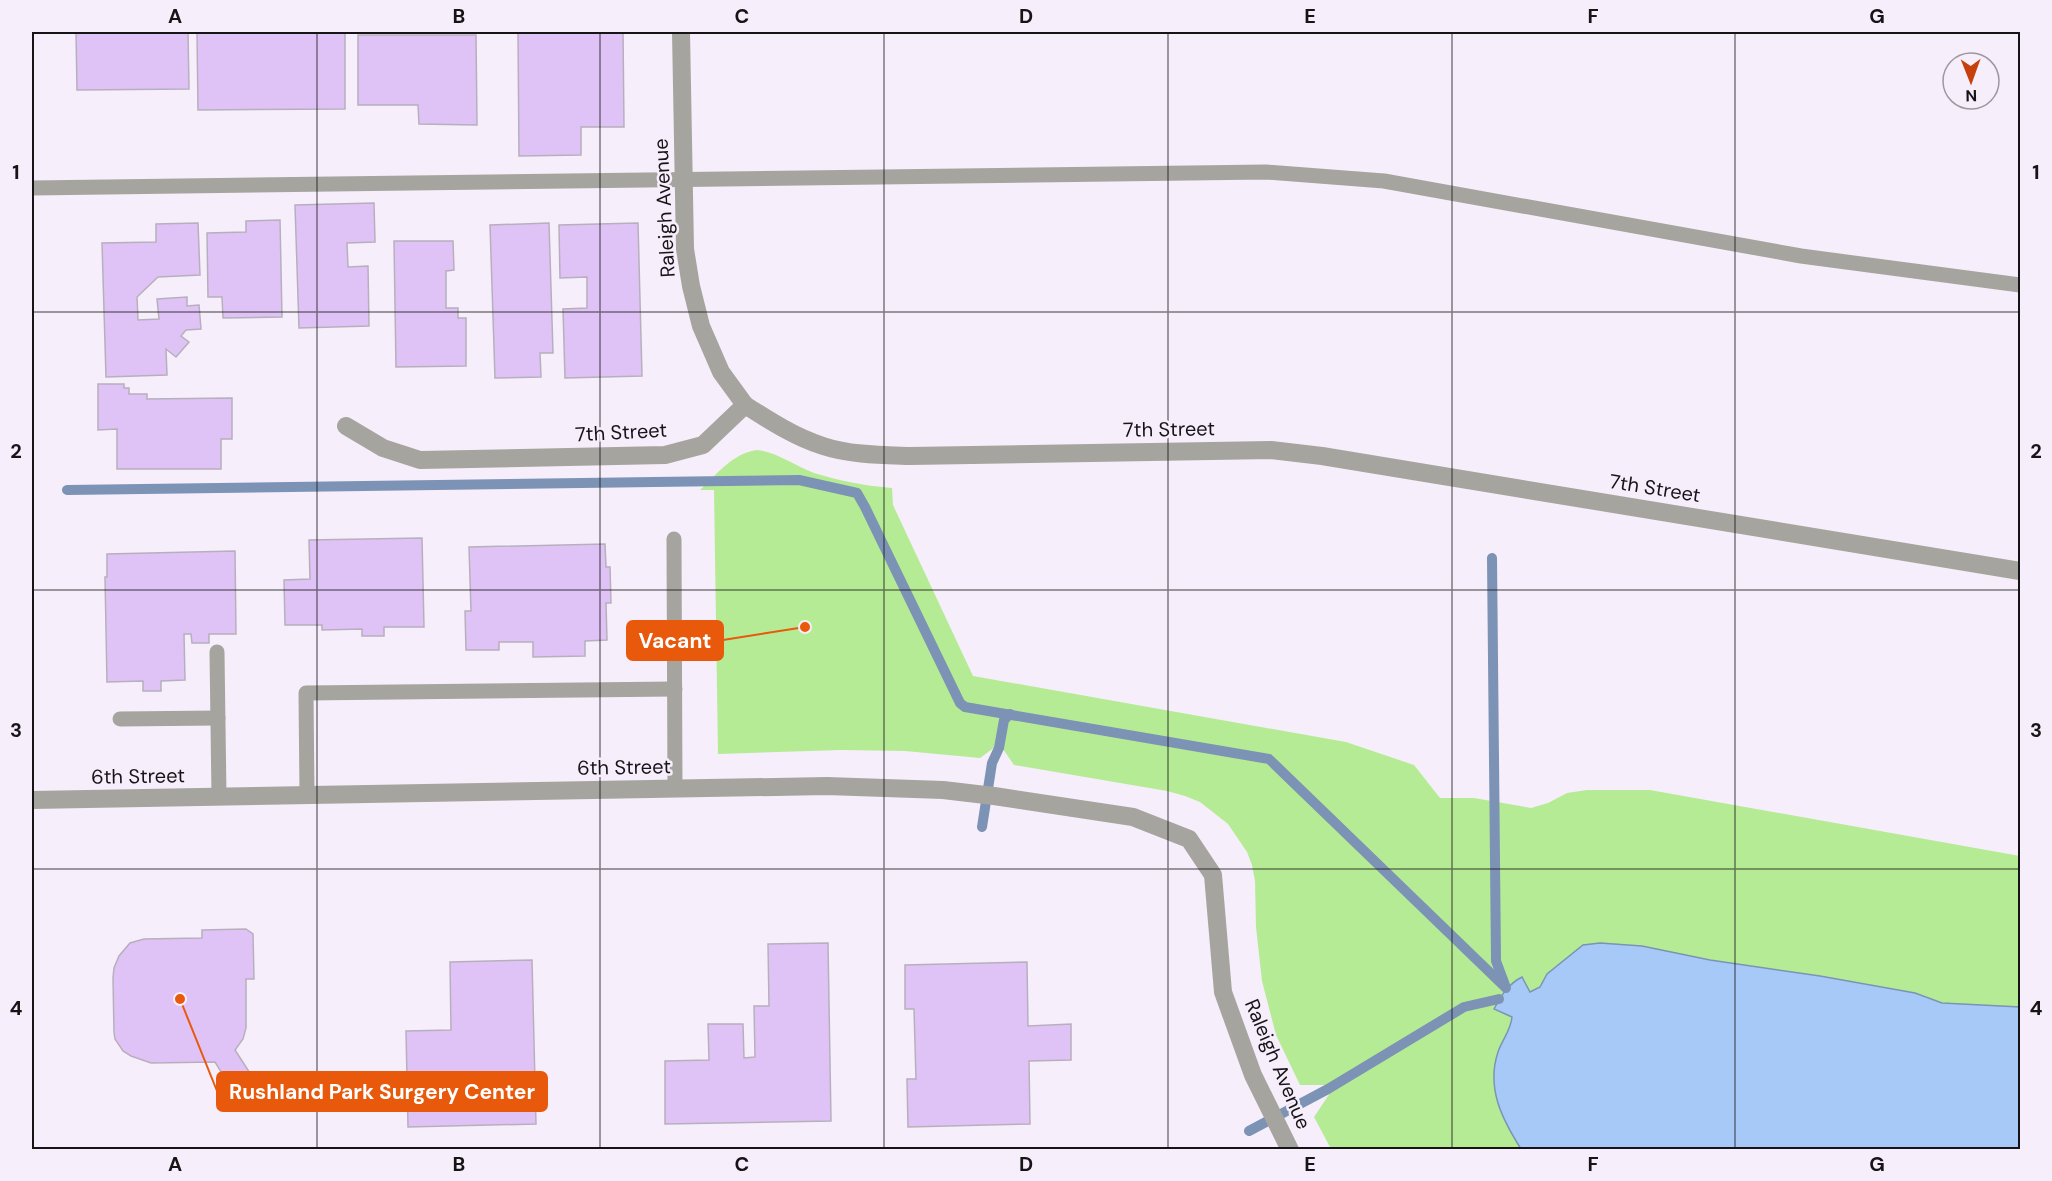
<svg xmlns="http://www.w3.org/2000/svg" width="2052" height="1181" viewBox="0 0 2052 1181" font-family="'DM Sans',sans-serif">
<rect width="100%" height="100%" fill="#f6eefa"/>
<path fill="#b6eb95" d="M 757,450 C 777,452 795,466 814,473 C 840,481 866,486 892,488 L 893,505 L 973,676 L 1346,742 L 1414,765 L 1440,798 L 1474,798 L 1531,808 L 1548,803 L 1567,793 L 1587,790 L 1650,790 L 2020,856 L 2020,1149 L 1331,1149 L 1314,1117 L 1330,1093 L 1326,1085 L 1300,1085 L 1276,1035 L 1262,981 L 1256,927 L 1255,881 L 1252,865 L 1247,852 L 1228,824 L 1200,802 L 1185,796 L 1167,791 L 1014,765 L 1003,749 L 995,747 L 980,758 L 905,751 L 841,750 L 718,754 L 714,490 L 700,490 C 717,474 733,453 757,450 Z"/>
<path fill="#a7c9f8" stroke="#7c93b5" stroke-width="1.5" d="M 1600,943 L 1642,946 L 1710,960 L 1820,976 L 1915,993 L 1942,1003 L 2020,1007 L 2020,1149 L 1521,1149 C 1502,1119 1486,1088 1498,1052 C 1502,1040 1511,1030 1512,1017 L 1494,1009 C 1501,996 1508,984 1522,977 L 1530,992 L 1540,987 L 1547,974 L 1583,945 Z"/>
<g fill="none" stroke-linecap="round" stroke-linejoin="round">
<g stroke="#7c93b5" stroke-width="10">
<polyline points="67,490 799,480 857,493 865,507 960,703 965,707 1269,759 1506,988"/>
<polyline points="1492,558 1496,961 1505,985"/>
<polyline points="982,827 992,763 999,748 1004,720 1010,714"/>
<polyline points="1249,1131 1328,1089 1464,1007 1499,999"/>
</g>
</g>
<g fill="#e0c3f6" stroke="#b7b0bc" stroke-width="1.5">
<polygon points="76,32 188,32 189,89 77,90"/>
<polygon points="197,32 345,32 345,109 198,110"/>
<polygon points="518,32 623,32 624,127 581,127 581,155 519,156"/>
<polygon points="358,35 476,35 477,125 419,124 418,105 358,105"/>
<polygon points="374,203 375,242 347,243 348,267 368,266 369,326 299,328 295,205"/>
<polygon points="280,220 282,317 223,318 222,297 208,297 207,233 246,232 246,221"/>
<polygon points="198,223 200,275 158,277 137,297 138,320 159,319 157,299 187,297 187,306 199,305 201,329 186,330 181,336 189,342 176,357 166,349 167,375 106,377 102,243 156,242 156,224"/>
<polygon points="549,223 553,353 540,353 541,377 495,378 490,225"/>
<polygon points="638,223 642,376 565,378 563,309 587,308 587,277 560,278 559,225"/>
<polygon points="394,241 453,241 454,270 446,271 446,308 458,308 458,318 466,318 466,366 396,367"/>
<polygon points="98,384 124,384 124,388 129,388 129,394 147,394 147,399 232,398 232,439 221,439 221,469 117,469 117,429 98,430"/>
<polygon points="422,538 424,627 384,627 384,636 362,636 362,629 322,630 322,625 285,625 284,580 310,579 309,540"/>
<polygon points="605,544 606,567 610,567 611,603 606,603 607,640 585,641 585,656 533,657 533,642 499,642 499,650 466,650 465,611 471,611 469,547"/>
<polygon points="235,551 236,634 209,634 209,643 192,643 191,634 184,634 185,680 161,681 161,691 143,691 143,681 107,682 105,577 107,577 107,554"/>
<polygon points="246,929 253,934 254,979 246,979 246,1028 243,1039 235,1050 255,1081 252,1094 243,1097 234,1093 215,1062 151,1063 131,1056 123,1051 115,1039 114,1032 113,978 114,968 119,956 130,943 144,939 202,938 202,930"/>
<polygon points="828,943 831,1121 665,1124 665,1061 709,1060 708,1024 743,1024 744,1058 755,1057 754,1006 769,1006 768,944"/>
<polygon points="532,960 536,1124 408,1127 406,1031 451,1030 450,962"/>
<polygon points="1027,962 1028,1026 1071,1024 1071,1060 1029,1061 1030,1124 908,1127 907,1079 916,1079 914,1009 905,1009 905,965"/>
</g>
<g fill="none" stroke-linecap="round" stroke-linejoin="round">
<g stroke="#a6a49f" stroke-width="15">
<polyline points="32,188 1266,172 1384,181 1801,256 2020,285"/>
<polyline points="674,539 675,789"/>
<polyline points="217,652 219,797"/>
<polyline points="120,719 218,718"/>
<polyline points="307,795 306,693 675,689"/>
</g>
<g stroke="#a6a49f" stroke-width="18">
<polyline points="681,32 685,249 691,286 701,326 721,372 745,405"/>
<path d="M 346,426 L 383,448 L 420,460 L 665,455 L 703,445 L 745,405 C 770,421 795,437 823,446 C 850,455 881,455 910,456 L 1271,450 L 1322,456 L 2020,571"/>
<polyline points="32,800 827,786 943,790 994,796 1133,817 1189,839 1213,875 1223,992 1253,1075 1290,1150"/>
</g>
</g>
<path fill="none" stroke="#171418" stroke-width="1.5" stroke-opacity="0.55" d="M 317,32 L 317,1150M 600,32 L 600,1150M 884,32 L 884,1150M 1168,32 L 1168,1150M 1452,32 L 1452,1150M 1735,32 L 1735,1150M 32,312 L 2020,312M 32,590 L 2020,590M 32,869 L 2020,869"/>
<g text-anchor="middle" stroke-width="5" stroke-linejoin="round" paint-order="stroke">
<g font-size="20" fill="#171418" stroke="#f6eefa">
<text transform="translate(664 208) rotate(-93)" y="7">Raleigh Avenue</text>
<text transform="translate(1169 429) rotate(-1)" y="7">7th Street</text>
<text transform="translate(621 432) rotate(-3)" y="7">7th Street</text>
<text transform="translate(1655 488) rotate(9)" y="7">7th Street</text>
<text transform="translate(624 767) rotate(-1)" y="7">6th Street</text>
<text transform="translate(138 776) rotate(-1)" y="7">6th Street</text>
<text transform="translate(1278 1064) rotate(67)" y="7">Raleigh Avenue</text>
</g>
</g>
<path fill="none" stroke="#e8590c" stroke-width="2" d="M805 627L723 640M180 999L217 1091"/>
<g fill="#e8590c" stroke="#f6eefa" stroke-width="2">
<circle cx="805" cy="627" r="6"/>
<circle cx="180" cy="999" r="6"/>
</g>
<g fill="#e8590c" stroke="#e8590c" stroke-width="2">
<rect x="627" y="621" width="96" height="39" rx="6"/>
<rect x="217" y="1072" width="330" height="39" rx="6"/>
</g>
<g font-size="21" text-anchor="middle" font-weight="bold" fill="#fff">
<text x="675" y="648">Vacant</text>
<text x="382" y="1099">Rushland Park Surgery Center</text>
</g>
<rect width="2052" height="1181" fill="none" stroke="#f6eefa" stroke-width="66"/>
<g transform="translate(1971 81) rotate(179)"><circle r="28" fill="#f6eefa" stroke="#9d97a0" stroke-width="1.5"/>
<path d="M0-4.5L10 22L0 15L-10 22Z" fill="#c7400b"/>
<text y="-9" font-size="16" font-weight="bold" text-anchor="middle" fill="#171418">N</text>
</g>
<rect x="33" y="33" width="1986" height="1115" fill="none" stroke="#171418" stroke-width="2"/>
<g font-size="20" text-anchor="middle" font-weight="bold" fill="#171418">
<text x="175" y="23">A</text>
<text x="459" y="23">B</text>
<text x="742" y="23">C</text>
<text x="1026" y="23">D</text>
<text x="1310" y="23">E</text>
<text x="1593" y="23">F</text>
<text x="1877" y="23">G</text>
<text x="16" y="179">1</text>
<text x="2036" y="179">1</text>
<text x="16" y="458">2</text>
<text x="2036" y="458">2</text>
<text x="16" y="737">3</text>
<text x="2036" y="737">3</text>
<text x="16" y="1015">4</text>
<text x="2036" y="1015">4</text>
<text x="175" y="1171">A</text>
<text x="459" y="1171">B</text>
<text x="742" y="1171">C</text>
<text x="1026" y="1171">D</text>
<text x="1310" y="1171">E</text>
<text x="1593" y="1171">F</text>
<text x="1877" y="1171">G</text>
</g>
</svg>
